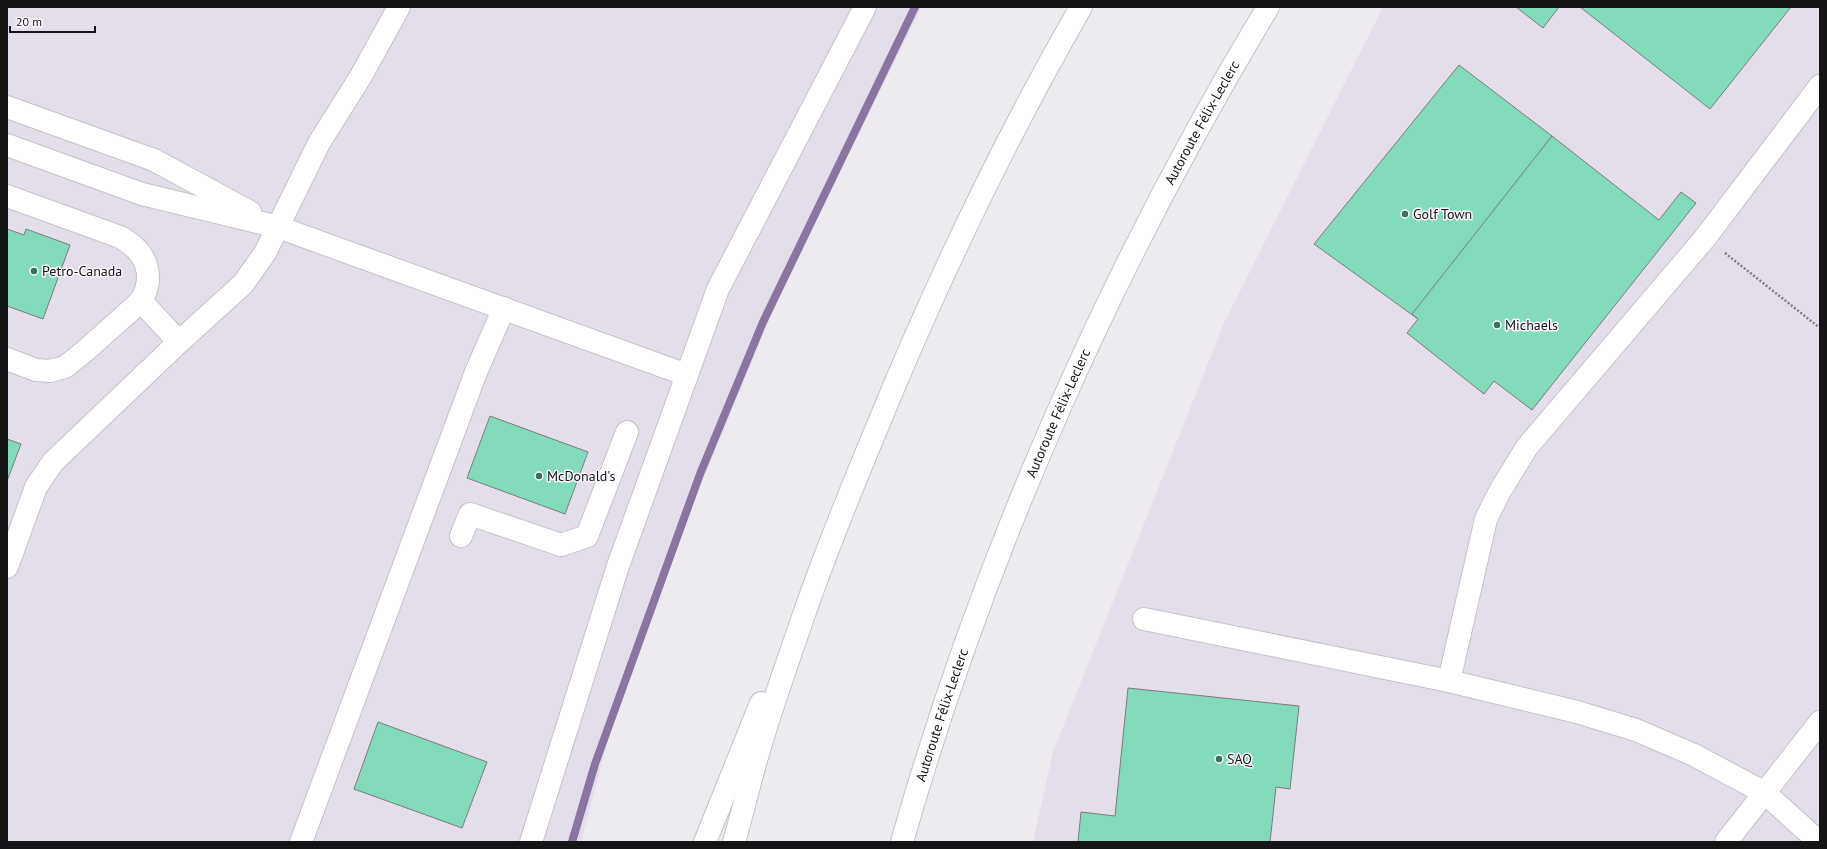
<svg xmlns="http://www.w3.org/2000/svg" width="1827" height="849" viewBox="0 0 1827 849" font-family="'PT Sans',sans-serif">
<rect width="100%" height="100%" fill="#edebf0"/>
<g fill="#e4deea">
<polygon points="7,7 922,7 784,284 630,657 581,842 7,842"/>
<polygon points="1383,7 1820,7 1820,842 1033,842 1053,752 1224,323"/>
</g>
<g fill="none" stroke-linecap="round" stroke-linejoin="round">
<polyline stroke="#8a74a1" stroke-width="8" points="572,842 595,764 700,474 763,322 915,7"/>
</g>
<g fill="#83dbbc" stroke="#787d7b">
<polygon points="1516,7 1559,7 1543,28"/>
<polygon points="1580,7 1791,7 1710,109"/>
<polygon points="1459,65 1552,136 1418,319 1314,244"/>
<polygon points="1552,136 1659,220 1681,192 1696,203 1532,410 1494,381 1484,394 1407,333 1418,319 1412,314"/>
<polygon points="7,229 24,235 26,229 70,245 43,319 7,306"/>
<polygon points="490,416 588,452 565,514 467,478"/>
<polygon points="7,439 21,444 7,481"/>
<polygon points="1128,688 1299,706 1290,789 1276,787 1270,842 1078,842 1081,812 1115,816"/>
<polygon points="378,722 487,762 462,828 354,789"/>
</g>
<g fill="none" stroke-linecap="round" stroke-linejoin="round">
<defs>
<g id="minor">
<polyline points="7,107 154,160 250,212"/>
<polyline points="7,145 142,194 278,227 687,375"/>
<path d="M 7,196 L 120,237 C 146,251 156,275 141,301"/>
<polyline points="7,359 36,370 50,371 65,367 85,351 141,301 179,342"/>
<polyline points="461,536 470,514 561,545 587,536 627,432"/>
<polyline points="7,567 36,487 53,462 179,342 243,284 265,253 319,143 361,76 399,7"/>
<polyline points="1144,619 1449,681 1577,712 1636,730 1694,755 1765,793 1819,842"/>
<polyline points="1449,681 1486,519 1500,491 1527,447 1705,238 1820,86"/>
<polyline points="301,842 476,372 504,308"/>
<polyline points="531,842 618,566 718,289 865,7"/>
<polyline points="1726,842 1820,722"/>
</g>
<g id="highway">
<polyline points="705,842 761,703"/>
<path d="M 734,842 C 743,811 750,780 759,750 C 771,709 785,669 799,629 C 822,560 850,492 878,425 C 937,281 1004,141 1081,7"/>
<path id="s1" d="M 902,842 C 984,553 1113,264 1268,7"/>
</g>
</defs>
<use href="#minor" stroke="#c4c2c7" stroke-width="24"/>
<use href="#highway" stroke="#c4c2c7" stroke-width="24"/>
<polyline stroke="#7c7b7e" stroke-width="2.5" stroke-dasharray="2 2" stroke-linecap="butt" points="1725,253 1820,328"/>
<use href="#minor" stroke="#fff" stroke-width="22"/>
<use href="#highway" stroke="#fff" stroke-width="22"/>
</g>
<g fill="#377460" stroke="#fbf8fe" stroke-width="1.5">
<circle cx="1405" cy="214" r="4"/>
<circle cx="34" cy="271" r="4"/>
<circle cx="1497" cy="325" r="4"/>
<circle cx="539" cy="476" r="4"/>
<circle cx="1219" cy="759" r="4"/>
</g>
<g text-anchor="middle" stroke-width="3" stroke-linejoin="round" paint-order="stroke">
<g font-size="14" fill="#151416" stroke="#fbf8fe">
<text dy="5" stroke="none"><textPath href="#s1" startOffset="781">Autoroute Félix-Leclerc</textPath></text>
<text dy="5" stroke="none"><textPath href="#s1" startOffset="457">Autoroute Félix-Leclerc</textPath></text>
<text dy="5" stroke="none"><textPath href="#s1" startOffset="133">Autoroute Félix-Leclerc</textPath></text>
</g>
<g font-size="14" fill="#151416" stroke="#fbf8fe" text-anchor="start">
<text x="1413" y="219">Golf Town</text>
<text x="42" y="276">Petro-Canada</text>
<text x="1505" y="330">Michaels</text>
<text x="547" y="481">McDonald's</text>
<text x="1227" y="764">SAQ</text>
</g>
</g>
<rect width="1827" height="849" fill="none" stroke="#151416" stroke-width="16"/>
<path d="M10 26v6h85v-6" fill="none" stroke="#151416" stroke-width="2"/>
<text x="16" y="26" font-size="12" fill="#151416" stroke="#fbf8fe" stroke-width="3" paint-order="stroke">20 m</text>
</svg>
